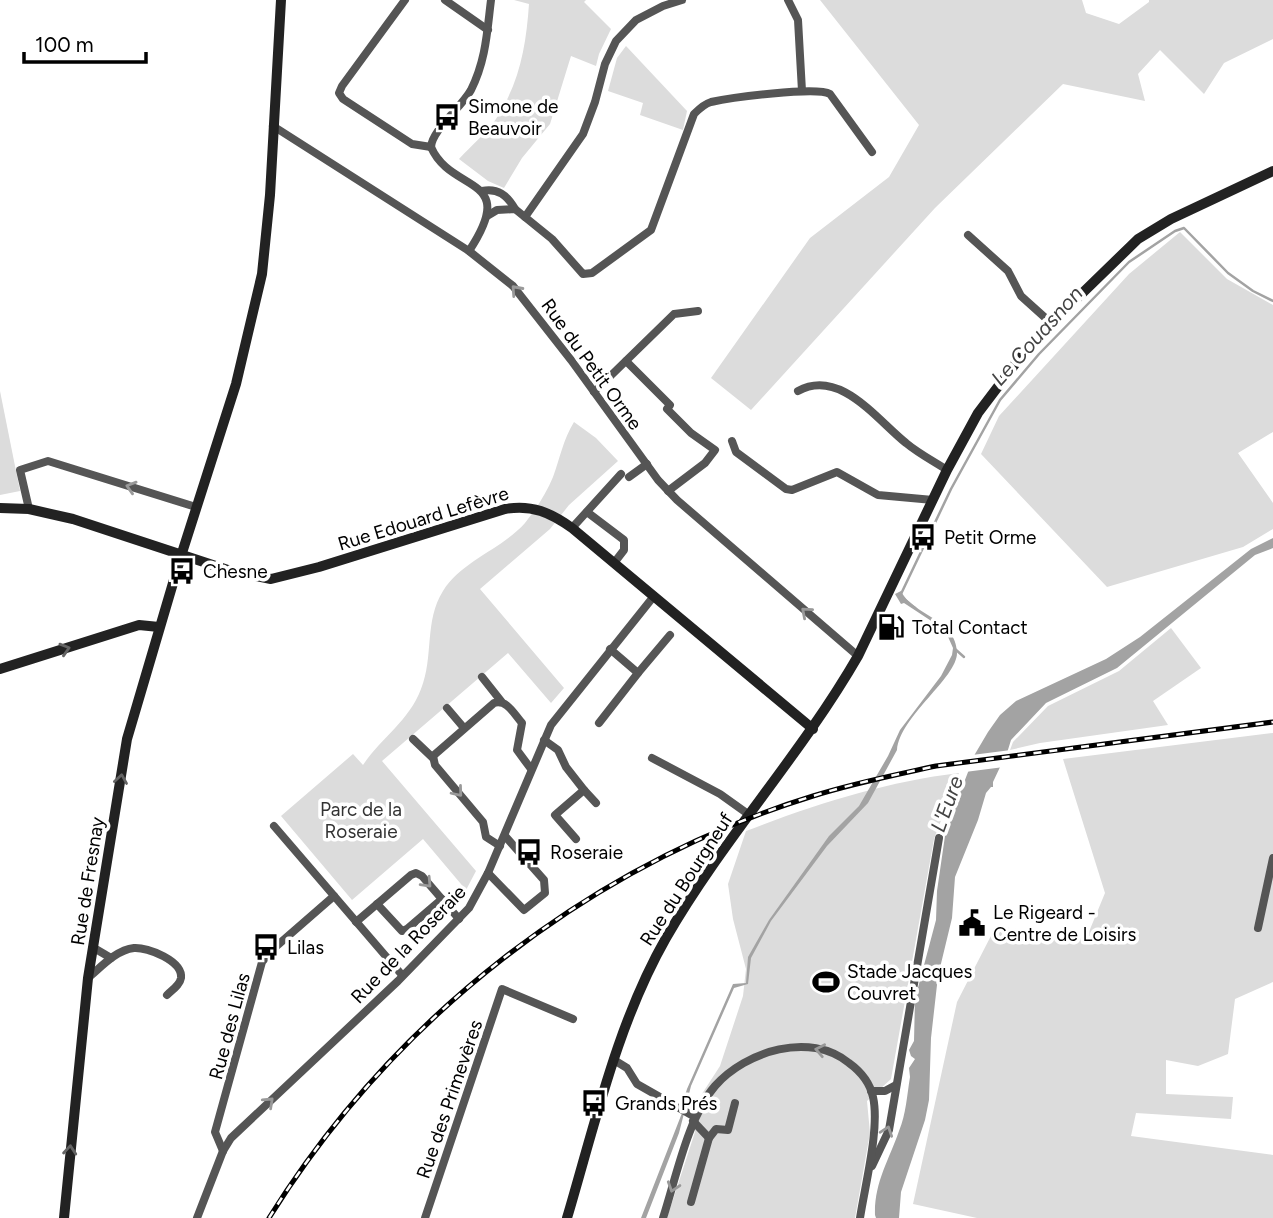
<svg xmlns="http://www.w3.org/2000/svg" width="1273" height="1218" viewBox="0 0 1273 1218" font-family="Figtree,sans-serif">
<rect width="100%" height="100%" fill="#fff"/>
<g fill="#dcdcdc">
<path d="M 514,0 L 586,0 L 584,2 L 611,29 L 599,54 L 596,66 L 571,56 L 550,124 L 522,158 L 504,188 L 488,181 L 459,159 C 471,146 486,133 496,119 C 520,82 526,46 529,4 Z"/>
<polygon points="820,0 1082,0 1086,13 1119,24 1149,2 1149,0 1273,0 1273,39 1224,63 1204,94 1160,50 1138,74 1145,101 1063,84 935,208 751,410 711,378 810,238 889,177 919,125"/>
<polygon points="626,46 687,111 683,130 640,115 643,103 608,91 617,58"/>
<polygon points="1180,232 1227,279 1273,305 1273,432 1238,453 1273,503 1273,529 1243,547 1107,587 981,454 999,416 1129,274"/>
<polygon points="0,391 20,491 0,495"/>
<path d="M 574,422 L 596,438 L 618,461 L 569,505 L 550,529 L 480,589 L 564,688 L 551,703 L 508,653 L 382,761 L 476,871 L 466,890 L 423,839 L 352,900 L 281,816 L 353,754 L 363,765 C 381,738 409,721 421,689 C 434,657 424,621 443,591 C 463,560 501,550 525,523 C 536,509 546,494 553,477 C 560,458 563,440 574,422 Z"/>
<polygon points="1171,628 1201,668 1153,701 1168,725 1040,743 1010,750 1013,742 1048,706 1119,671"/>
<polygon points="1273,733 1273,982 1235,999 1228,1054 1198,1066 1166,1060 1166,1094 1233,1097 1231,1119 1136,1113 1131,1136 1273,1155 1273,1218 977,1218 913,1204 957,1002 996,926 1086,939 1105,893 1063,759"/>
<path d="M 959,773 L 934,839 L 891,1079 L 867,1101 L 870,1133 L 855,1218 L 667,1218 L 695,1132 L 698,1100 L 720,1066 L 743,996 L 746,969 L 733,919 L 728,884 L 746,831 C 816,804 885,782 959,773 Z"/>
</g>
<g fill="#a3a3a3">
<path d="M 1273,538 L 1273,548 L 1255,555 L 1117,668 L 1046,703 L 1011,740 L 1007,753 L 998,754 L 993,765 L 1001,765 L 993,782 L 993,787 L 991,787 L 986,793 L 978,820 L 955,877 L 952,918 L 938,976 L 931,1038 L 929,1100 L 925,1120 L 901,1192 L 899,1218 L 876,1218 L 875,1215 C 874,1183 889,1160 899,1131 C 906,1114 907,1095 910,1077 L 909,1068 L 915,1059 L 911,1056 L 909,1050 L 914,1041 L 915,999 L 936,920 L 937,891 L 946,829 L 975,754 L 988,732 L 1000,715 L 1016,701 L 1106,659 L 1140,637 L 1251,549 Z"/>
<path d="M 901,591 C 912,615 957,619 957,653 C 957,678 900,716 897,750 L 868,803 L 827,846 L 771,921 L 751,958 L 748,984 L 734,988 L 691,1086 L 679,1133 L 646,1218 L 641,1218 L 682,1113 L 682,1105 L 687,1089 L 733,984 L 746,983 L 748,957 L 769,920 L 829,836 L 859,806 L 888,756 L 900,730 L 941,676 L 952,655 L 953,648 L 945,630 L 904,603 L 901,604 L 895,594 Z"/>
</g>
<polygon fill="#fff" points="1011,750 1009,756 1000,757 999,761 1004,762 1004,767 965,772 972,755"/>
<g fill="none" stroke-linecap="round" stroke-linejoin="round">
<g stroke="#a3a3a3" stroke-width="2.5">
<polyline points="901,594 951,489 1000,400 1039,354 1129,262 1175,231 1184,228 1228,273 1253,291 1273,301"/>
<polyline points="904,599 915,608"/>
<polyline points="955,649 964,657"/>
</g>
<g stroke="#555" stroke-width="8">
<polyline points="405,0 342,86 339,93 343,99 412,144 431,147"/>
<polyline points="445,0 488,30"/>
<polyline points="788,0 798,20 802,91"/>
<polyline points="273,126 469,251 513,286 571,360 658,480 677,500 858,656"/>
<path d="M 431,147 C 432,130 461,108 471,90 C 486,60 487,32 491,0"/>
<path d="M 431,147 C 451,194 520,174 469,251"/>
<path d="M 482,191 C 498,188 507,195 515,209"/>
<path d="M 487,216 L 497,210 L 515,209 L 552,239 L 583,274 L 592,273 L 651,230 L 694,114 C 699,109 704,104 711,102 C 730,98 816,86 830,94 L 872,152"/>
<polyline points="525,217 583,134 595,102 605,64 616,41 636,20 663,6 682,0"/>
<polyline points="968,235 1008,271 1021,296 1051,323"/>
<polyline points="626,361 670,405 667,409 691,433 715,450 705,463 668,491"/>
<path d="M 798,391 C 840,368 877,420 906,443 C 918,453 933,461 947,470"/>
<polyline points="594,392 674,314 698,311"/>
<polyline points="732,441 736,452 786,489 792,490 837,472 878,495 933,500"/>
<polyline points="629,477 647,464"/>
<polyline points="29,509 20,470 48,461 196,507"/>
<polyline points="587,512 624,540 624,550 614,563"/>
<polyline points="572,528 621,474"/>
<polyline points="610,649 638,673 670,635"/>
<polyline points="482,677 501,701"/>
<polyline points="447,708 464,728"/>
<polyline points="599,723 638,673"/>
<polyline points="413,739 433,758"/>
<polyline points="544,740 558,750 566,767 584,790 555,815 576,839"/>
<polyline points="652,758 720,794 748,814"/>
<polyline points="584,790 596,803"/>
<polyline points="274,826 402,975"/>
<path d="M 500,846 L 486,837 L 483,822 L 435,765 L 433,756 L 494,703 C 507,699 514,714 522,723 L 517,750 L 531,769"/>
<polyline points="488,873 524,910 545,893 544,880 505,836"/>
<polyline points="377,904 402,931 407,929 442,899"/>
<polyline points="356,922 411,875 416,873 422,876 459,919"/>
<polyline points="1258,928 1273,858"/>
<polyline points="94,948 111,958"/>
<path d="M 88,978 C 101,967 116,950 134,948 C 148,947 183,961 181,978 C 180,985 172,990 167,995"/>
<polyline points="614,1060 627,1068 637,1084 695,1117"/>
<polyline points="871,1091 885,1091 896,1085"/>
<polyline points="693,1121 709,1138 716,1129 728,1130 735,1103"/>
<polyline points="223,1151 215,1132 262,962 272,950 334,896"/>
<polyline points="872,1166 889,1130 939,838"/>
<polyline points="691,1202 709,1138"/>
<polyline points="197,1218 223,1151 231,1138 398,981 469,908 488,873 551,725 654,596"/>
<polyline points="425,1218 502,989 573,1019"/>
<path d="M 663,1218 C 676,1178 688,1117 715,1086 C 746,1051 810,1031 849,1063 C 860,1071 870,1083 873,1097 C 880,1128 865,1185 860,1218"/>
</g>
<g stroke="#222" stroke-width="10">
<path d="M 0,508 L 29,509 L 73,519 L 231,571 L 271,579 L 319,567 L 505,509 C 532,504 551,513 572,528 L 813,729"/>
<polyline points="0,669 139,625 159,627"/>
<polyline points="64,1218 88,978 127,739 181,556 236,384 262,274 270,195 281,0"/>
<path d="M 567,1218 C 595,1124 617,1024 666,938 C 723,839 801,755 858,656 L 947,470 L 978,413 L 1031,343 L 1138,239 L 1171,219 L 1273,171"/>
</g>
<defs>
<path id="rail" d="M 269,1218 C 393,1019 589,865 813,796 C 854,783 895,775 936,766 L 1273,722"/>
</defs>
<use href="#rail" stroke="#000" stroke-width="5"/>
<use href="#rail" stroke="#fff" stroke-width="2.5" stroke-dasharray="8" stroke-linecap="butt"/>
</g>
<defs><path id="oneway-chevron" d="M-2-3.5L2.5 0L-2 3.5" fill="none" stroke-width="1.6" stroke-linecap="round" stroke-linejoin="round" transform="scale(1.75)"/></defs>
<g stroke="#999">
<use href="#oneway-chevron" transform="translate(516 290) rotate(-132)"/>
<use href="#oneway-chevron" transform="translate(131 487) rotate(-163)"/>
<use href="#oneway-chevron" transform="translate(806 612) rotate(-139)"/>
<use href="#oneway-chevron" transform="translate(458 792) rotate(50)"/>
<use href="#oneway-chevron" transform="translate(427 883) rotate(47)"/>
<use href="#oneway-chevron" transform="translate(820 1050) rotate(-169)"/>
<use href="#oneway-chevron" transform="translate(269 1102) rotate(-43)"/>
<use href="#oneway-chevron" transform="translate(887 1131) rotate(-71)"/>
<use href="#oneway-chevron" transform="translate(673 1187) rotate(108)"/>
</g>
<g stroke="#646464">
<use href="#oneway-chevron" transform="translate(65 649) rotate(-17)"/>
<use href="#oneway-chevron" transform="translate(121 779) rotate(-81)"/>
<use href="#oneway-chevron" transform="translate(70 1150) rotate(-85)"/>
</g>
<defs>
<symbol id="bus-bare" viewBox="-9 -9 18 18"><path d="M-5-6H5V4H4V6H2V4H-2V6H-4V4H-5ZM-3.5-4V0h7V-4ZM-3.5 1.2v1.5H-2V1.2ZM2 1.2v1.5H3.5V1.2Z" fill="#000" stroke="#fff" stroke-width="2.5" paint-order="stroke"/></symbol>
<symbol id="fuel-bare" viewBox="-9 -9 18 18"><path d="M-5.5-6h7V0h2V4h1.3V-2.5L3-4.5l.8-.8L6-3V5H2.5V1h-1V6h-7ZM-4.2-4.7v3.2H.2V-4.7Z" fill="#000" stroke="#fff" stroke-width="2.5" paint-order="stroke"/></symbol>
<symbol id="civic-bare" viewBox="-9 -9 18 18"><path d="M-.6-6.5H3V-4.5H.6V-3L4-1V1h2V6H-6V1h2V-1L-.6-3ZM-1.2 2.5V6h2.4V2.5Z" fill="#000" stroke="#fff" stroke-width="2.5" paint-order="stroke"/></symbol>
<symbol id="stadium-bare" viewBox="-9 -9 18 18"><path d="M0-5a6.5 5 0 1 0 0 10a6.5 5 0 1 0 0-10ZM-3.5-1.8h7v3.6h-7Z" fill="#000" stroke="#fff" stroke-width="2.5" paint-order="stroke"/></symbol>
</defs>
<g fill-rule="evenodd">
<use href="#bus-bare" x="428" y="98" width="38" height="38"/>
<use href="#bus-bare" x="904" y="518" width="38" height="38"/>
<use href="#bus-bare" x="163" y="552" width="38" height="38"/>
<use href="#fuel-bare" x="872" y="608" width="38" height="38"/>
<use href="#bus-bare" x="510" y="833" width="38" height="38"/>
<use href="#civic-bare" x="953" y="904" width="38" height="38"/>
<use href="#bus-bare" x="247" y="928" width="38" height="38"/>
<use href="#stadium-bare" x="807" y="963" width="38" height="38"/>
<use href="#bus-bare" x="575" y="1084" width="38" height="38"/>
</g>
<g text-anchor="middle" stroke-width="7" stroke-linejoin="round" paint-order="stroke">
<g font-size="19" fill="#000" stroke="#fff" text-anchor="start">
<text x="468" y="113">Simone de<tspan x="468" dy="22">Beauvoir</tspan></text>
<text x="944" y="544">Petit Orme</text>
<text x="203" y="578">Chesne</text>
<text x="912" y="634">Total Contact</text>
<text x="550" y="859">Roseraie</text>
<text x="993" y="919">Le Rigeard -<tspan x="993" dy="22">Centre de Loisirs</tspan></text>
<text x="287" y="954">Lilas</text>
<text x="847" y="978">Stade Jacques<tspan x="847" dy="22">Couvret</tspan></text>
<text x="615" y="1110">Grands Prés</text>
</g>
<g font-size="19" fill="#000" stroke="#fff">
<text transform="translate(592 364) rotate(54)" y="7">Rue du Petit Orme</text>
<text transform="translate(423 518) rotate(-17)" y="7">Rue Edouard Lefèvre</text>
<text transform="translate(686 879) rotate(-57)" y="7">Rue du Bourgneuf</text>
<text transform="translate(87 881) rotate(-81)" y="7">Rue de Fresnay</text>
<text transform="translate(408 944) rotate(-46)" y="7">Rue de la Roseraie</text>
<text transform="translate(229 1026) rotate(-75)" y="7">Rue des Lilas</text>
<text transform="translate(449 1099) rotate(-71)" y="7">Rue des Primevères</text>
</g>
<g font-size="19" fill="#333" stroke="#fff">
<text x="361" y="816">Parc de la<tspan x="361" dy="22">Roseraie</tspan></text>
</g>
<g font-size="21" font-style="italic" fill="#444" stroke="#fff">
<text transform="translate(1037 336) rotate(-48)" y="7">Le Couasnon</text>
<text transform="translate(947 804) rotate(-70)" y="7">L'Eure</text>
</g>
</g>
<path d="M24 52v10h122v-10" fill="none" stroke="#000000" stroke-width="3.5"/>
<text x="35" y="52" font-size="21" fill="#000000" stroke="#ffffff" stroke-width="5" paint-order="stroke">100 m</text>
</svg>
